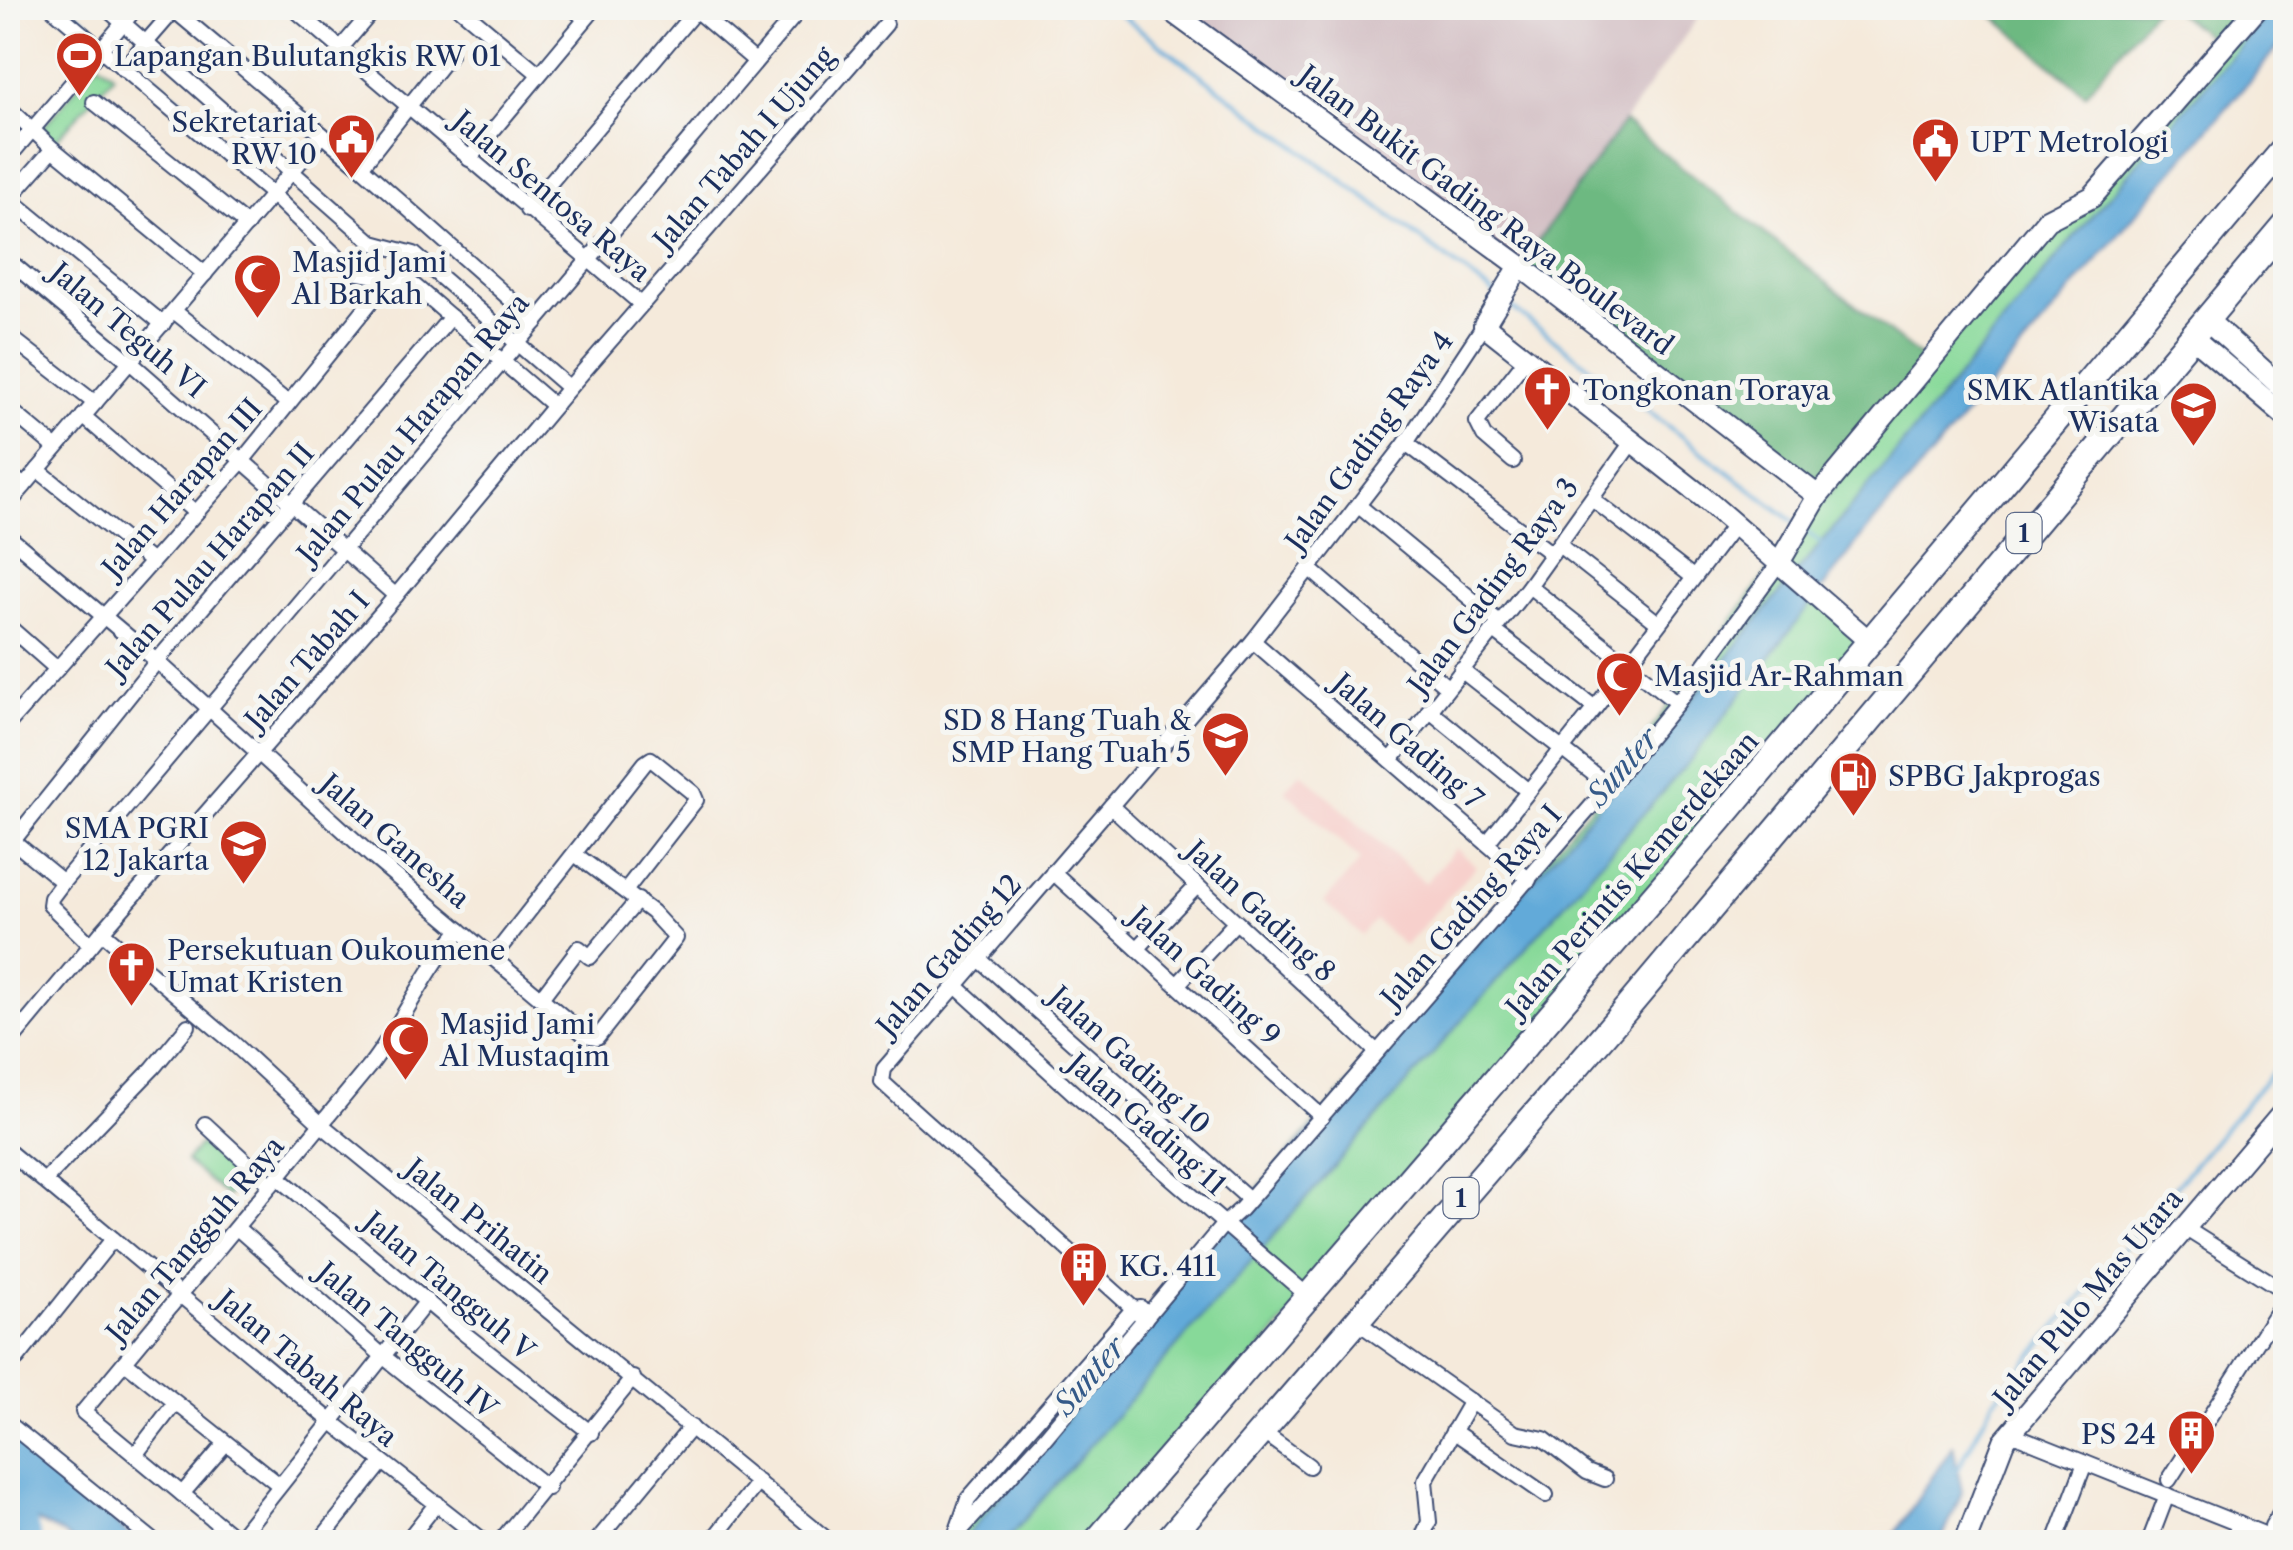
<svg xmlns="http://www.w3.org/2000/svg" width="2293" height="1550" viewBox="0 0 2293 1550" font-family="'Libre Caslon Text',serif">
<rect width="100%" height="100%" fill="#f6f6f2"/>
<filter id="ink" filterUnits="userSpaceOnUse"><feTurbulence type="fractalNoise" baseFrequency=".01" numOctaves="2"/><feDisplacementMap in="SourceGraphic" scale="20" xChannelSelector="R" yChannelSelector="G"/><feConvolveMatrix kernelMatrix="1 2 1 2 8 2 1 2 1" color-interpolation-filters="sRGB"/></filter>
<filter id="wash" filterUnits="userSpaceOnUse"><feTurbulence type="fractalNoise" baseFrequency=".0048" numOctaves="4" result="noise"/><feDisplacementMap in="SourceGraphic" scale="40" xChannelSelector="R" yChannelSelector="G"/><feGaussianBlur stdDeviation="2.25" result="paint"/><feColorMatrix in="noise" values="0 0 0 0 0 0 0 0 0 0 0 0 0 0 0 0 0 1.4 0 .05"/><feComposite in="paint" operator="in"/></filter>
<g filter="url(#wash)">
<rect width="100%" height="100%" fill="#f5eadb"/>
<polygon fill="#f7d0cc" points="1301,772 1425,883 1456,848 1476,866 1405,946 1375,920 1361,935 1324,902 1361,860 1284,790"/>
<polygon fill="#d2bec3" points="1183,8 1705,8 1520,266"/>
<g fill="#87d999" stroke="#51847c" stroke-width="2.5">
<polygon points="2257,8 2273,8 2071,240 1685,708 961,1542 950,1542 1609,786 1785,549 2047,220 2083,204"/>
<polygon points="98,62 114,75 54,142 41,130"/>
<polygon points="1817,595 1869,641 1096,1542 1005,1542 1693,757"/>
<polygon points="200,1144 241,1180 227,1197 186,1161"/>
</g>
<g fill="#6db981" stroke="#447470" stroke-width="2.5">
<polygon points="1984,8 2155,8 2085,94"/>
<polygon points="2171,8 2256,8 2222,47"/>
<polygon points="1624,122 1927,362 1818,496 1520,266"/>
</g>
<g fill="#62aad9" stroke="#3e6c9c" stroke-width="2.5">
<polygon points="2273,8 2285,8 2285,39 1864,534 1693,757 1005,1542 961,1542 1044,1447 1149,1314 1685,708 2083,226"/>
<polygon points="8,1430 105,1512 136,1542 73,1542 64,1534 18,1512 18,1542 8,1542"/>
<polygon points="1953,1446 1962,1492 1941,1542 1889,1542"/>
</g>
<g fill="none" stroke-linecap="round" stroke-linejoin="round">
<g stroke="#62aad9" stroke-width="4">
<polyline points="70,8 210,125"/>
<polyline points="1111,8 1496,295"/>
<polyline points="1507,304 1794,522"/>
<polyline points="1806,531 1822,543"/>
<polyline points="1958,1469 1993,1402 2286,1056"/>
</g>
<polyline stroke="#62aad9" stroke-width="22" points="8,1461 31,1542"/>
</g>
</g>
<g filter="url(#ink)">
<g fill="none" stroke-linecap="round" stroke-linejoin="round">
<defs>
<g id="street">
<polyline points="52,8 273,195 353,272 407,281 416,287 554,406"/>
<polyline points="106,8 373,243 414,254 569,388"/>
<polyline points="293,8 641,304"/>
<polyline points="460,8 538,73"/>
<polyline points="573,8 585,19"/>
<polyline points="693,8 754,60"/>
<polyline points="174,10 361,167 536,322"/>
<polyline points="341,48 375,8"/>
<polyline points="123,69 176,8"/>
<polyline points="94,102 247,225"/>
<polyline points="8,107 53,149 205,274"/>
<polyline points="8,158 136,8"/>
<polyline points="469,159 595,8"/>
<polyline points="361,167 450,54"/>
<polyline points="9,198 163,324"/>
<polyline points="8,200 53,149"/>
<polyline points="527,210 696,10"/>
<polyline points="8,260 130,362 396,596"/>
<polyline points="174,311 288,403"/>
<polyline points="8,335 95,403"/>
<polyline points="8,408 56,448"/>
<polyline points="83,416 196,513"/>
<polyline points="1406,443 1552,554"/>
<polyline points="1513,461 1484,436 1477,422 1526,359"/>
<polyline points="38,470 152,562"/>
<polyline points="8,473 24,486"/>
<polyline points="1592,499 1693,577"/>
<polyline points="8,505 322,136"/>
<polyline points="1359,506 1499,622"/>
<polyline points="8,536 157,661 374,858 586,1036 597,1038 676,938 652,912 576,855"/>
<polyline points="1559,545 1658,623"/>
<polyline points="1310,569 1447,687"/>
<polyline points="1529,586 1677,703"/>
<polyline points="8,626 57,669"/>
<polyline points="1493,630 1595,708"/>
<polyline points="1253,641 1529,880"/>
<polyline points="1461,670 1609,786"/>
<polyline points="1429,710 1528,791"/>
<polyline points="8,724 242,461 389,279"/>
<polyline points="1391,760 1529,586 1632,442"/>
<polyline points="1111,806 1377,1052"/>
<polyline points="13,841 157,661 451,317"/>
<polyline points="1487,843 1595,708 1734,525"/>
<polyline points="8,847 13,841 63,882 51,898 50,905 91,945"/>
<polyline points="1053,872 1322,1117"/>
<polyline points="63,882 801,8"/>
<polyline points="102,932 231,1041 323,1126 830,1542"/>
<polyline points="1138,948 1196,887"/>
<polyline points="493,957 645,763 651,759 693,793 696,800 625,891"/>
<polyline points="978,958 1249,1199"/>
<polyline points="1178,984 1235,923"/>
<polyline points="956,986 1079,1098 1308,1296"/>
<polyline points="541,998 579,948 590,957 638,900"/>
<polyline points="8,1045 102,932 384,610 569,388 886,24"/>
<polyline points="205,1124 271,1185"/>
<polyline points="8,1151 332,1422 485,1542"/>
<polyline points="278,1177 465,1334 591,1433"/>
<polyline points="45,1180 153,1068 188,1026"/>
<polyline points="2183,1227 2286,1292"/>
<polyline points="237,1228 384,1357 548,1488"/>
<polyline points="1145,1319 882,1082 884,1069 1253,641 1406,443 1484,325"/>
<polyline points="1356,1321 1515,1433 1544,1439 1587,1472 1605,1479"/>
<polyline points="17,1359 113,1239"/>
<polyline points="125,1362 278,1484"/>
<polyline points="8,1423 155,1542"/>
<polyline points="1261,1431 1309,1466"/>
<polyline points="1453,1431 1546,1495"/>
<polyline points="2010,1433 2284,1542"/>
<polyline points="135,1455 175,1403"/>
<polyline points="2169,1480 2286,1297"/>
<polyline points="182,1494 226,1443"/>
<polyline points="2272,1526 2286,1503"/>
<polyline points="957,1531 968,1499 1133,1309 1141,1308"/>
<polyline points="237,1540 427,1301"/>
<path d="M 240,1542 L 83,1412 L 371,1064 C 404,1021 424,971 460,930"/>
<polyline points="319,1542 382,1463"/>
<polyline points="406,1542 437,1503"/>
<polyline points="500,1542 633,1378"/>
<polyline points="596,1542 691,1427"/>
<polyline points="711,1542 758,1482"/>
<polyline points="950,1542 1044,1439 1223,1225 1241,1209 1609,786 1677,703 1779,563"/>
<polyline points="1420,1542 1429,1522 1425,1481 1471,1401"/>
<polyline points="2055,1542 2085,1463"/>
<polyline points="2149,1542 2167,1495"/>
<polyline points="2233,1542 2239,1524"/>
</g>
<g id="secondary">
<polyline points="1167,8 1520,266 1818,496"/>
<polyline points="1520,266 1484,325 1704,498 1869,641"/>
<polyline points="2206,319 2286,391"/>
<polyline points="2192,337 2286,417"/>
<polyline points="1779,563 1818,496 2047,220 2092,197 2257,8"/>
<polyline points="1965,1542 2004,1441 2286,1109"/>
</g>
<g id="highway">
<polyline points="1096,1542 1718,822 2286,147"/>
<polyline points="1166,1542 1627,1008 2286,225"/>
</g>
</defs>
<use href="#street" stroke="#3c4b71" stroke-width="18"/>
<use href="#secondary" stroke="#3c4b71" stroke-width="24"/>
<use href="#highway" stroke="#3c4b71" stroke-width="29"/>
<use href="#street" stroke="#fff" stroke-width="14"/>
<use href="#secondary" stroke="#fff" stroke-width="20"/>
<use href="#highway" stroke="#fff" stroke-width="25"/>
</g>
</g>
<defs>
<symbol id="stadium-pin" viewBox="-11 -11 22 30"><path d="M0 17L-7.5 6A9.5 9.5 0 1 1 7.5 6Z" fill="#c8321e" stroke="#f6f6f2"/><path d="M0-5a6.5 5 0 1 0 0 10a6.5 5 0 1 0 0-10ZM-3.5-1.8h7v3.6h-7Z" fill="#fff"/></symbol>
<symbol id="civic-pin" viewBox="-11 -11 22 30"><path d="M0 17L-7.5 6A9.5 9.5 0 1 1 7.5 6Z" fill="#c8321e" stroke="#f6f6f2"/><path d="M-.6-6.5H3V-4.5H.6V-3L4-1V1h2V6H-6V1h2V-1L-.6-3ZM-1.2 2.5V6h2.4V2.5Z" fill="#fff"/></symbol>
<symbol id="mosque-pin" viewBox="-11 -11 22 30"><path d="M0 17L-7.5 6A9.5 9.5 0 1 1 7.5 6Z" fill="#c8321e" stroke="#f6f6f2"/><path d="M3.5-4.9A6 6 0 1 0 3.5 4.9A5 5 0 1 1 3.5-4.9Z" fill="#fff"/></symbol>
<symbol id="church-pin" viewBox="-11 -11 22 30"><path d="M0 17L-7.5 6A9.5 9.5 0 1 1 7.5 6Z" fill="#c8321e" stroke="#f6f6f2"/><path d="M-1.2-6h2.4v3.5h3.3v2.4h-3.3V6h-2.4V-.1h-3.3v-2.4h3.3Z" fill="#fff"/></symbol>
<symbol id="school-pin" viewBox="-11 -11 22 30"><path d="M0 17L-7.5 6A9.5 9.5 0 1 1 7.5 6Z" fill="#c8321e" stroke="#f6f6f2"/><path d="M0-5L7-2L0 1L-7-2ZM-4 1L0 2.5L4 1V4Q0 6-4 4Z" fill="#fff"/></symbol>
<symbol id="fuel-pin" viewBox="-11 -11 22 30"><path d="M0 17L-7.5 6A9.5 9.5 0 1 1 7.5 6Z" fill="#c8321e" stroke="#f6f6f2"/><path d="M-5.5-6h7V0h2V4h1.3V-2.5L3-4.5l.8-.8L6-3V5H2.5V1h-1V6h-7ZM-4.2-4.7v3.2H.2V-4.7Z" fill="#fff"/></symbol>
<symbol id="building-pin" viewBox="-11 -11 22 30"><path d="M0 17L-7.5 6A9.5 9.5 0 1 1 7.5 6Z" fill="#c8321e" stroke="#f6f6f2"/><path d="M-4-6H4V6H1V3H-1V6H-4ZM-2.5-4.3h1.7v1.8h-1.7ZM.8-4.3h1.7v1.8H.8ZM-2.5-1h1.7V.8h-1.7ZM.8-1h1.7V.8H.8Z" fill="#fff"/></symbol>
</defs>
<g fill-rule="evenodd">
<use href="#stadium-pin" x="52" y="28" width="55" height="75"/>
<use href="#civic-pin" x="324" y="110" width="55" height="75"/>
<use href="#civic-pin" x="1908" y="114" width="55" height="75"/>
<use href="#mosque-pin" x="230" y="250" width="55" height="75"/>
<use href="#church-pin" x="1520" y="362" width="55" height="75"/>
<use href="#school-pin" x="2166" y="378" width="55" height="75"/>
<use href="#mosque-pin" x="1592" y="648" width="55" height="75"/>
<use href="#school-pin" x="1198" y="708" width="55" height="75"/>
<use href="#fuel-pin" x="1826" y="748" width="55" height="75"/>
<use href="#school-pin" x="216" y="816" width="55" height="75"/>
<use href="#church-pin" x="104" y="938" width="55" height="75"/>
<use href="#mosque-pin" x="378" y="1012" width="55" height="75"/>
<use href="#building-pin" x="1056" y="1238" width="55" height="75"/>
<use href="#building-pin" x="2164" y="1406" width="55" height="75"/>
</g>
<g text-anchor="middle" stroke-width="10" stroke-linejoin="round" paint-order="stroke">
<g fill="#f6f6f2" stroke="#5d6b8a" stroke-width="2.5">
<rect x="2006.5" y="513" width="35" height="40" rx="8"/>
<rect x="1443.5" y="1178" width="35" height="40" rx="8"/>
</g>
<g font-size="25" font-weight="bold" fill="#1b2f5e">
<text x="2024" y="542">1</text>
<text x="1461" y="1207">1</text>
</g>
<g font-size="28" fill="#1b2f5e" stroke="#f6f6f2" text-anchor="start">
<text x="114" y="66">Lapangan Bulutangkis RW 01</text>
<text x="317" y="132" text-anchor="end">Sekretariat<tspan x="317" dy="32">RW 10</tspan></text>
<text x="1970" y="152">UPT Metrologi</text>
<text x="292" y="272">Masjid Jami<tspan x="292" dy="32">Al Barkah</tspan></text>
<text x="1583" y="400">Tongkonan Toraya</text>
<text x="2159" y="400" text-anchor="end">SMK Atlantika<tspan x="2159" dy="32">Wisata</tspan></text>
<text x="1654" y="686">Masjid Ar-Rahman</text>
<text x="1191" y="730" text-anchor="end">SD 8 Hang Tuah &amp;<tspan x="1191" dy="32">SMP Hang Tuah 5</tspan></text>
<text x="1888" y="786">SPBG Jakprogas</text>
<text x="209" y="838" text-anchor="end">SMA PGRI<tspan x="209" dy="32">12 Jakarta</tspan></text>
<text x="167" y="960">Persekutuan Oukoumene<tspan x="167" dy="32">Umat Kristen</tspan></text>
<text x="440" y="1034">Masjid Jami<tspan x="440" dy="32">Al Mustaqim</tspan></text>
<text x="1119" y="1276">KG. 411</text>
<text x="2156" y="1444" text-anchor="end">PS 24</text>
</g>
<g font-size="28" fill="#1b2f5e" stroke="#f6f6f2">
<text transform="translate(744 148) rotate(-49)" y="10">Jalan Tabah I Ujung</text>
<text transform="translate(552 196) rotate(40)" y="10">Jalan Sentosa Raya</text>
<text transform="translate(1486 210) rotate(37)" y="10">Jalan Bukit Gading Raya Boulevard</text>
<text transform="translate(128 330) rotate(40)" y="10">Jalan Teguh VI</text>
<text transform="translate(413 428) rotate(-50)" y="10">Jalan Pulau Harapan Raya</text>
<text transform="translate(1369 441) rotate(-54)" y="10">Jalan Gading Raya 4</text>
<text transform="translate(182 488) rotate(-49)" y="10">Jalan Harapan III</text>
<text transform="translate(210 560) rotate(-49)" y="10">Jalan Pulau Harapan II</text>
<text transform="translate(1493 586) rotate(-53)" y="10">Jalan Gading Raya 3</text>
<text transform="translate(307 660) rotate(-49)" y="10">Jalan Tabah I</text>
<text transform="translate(1408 741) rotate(41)" y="10">Jalan Gading 7</text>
<text transform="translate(395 841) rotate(41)" y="10">Jalan Ganesha</text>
<text transform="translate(1632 874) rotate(-49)" y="10">Jalan Perintis Kemerdekaan</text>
<text transform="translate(1471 906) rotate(-49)" y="10">Jalan Gading Raya I</text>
<text transform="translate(1261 911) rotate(43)" y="10">Jalan Gading 8</text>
<text transform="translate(949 955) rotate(-49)" y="10">Jalan Gading 12</text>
<text transform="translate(1205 976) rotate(42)" y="10">Jalan Gading 9</text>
<text transform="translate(1130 1060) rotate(42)" y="10">Jalan Gading 10</text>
<text transform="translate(1147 1124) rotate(41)" y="10">Jalan Gading 11</text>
<text transform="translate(479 1221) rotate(39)" y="10">Jalan Prihatin</text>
<text transform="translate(195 1239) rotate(-50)" y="10">Jalan Tangguh Raya</text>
<text transform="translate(449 1286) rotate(40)" y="10">Jalan Tangguh V</text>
<text transform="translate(2088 1298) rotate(-50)" y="10">Jalan Pulo Mas Utara</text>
<text transform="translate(407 1340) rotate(40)" y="10">Jalan Tangguh IV</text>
<text transform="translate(307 1368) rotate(40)" y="10">Jalan Tabah Raya</text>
</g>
<g font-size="30" font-style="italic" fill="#345a89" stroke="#f6f6f2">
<text transform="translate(1623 767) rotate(-49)" y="10">Sunter</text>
<text transform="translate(1090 1376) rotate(-49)" y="10">Sunter</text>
</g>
</g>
<rect width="2293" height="1550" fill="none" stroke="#f6f6f2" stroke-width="40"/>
</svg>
